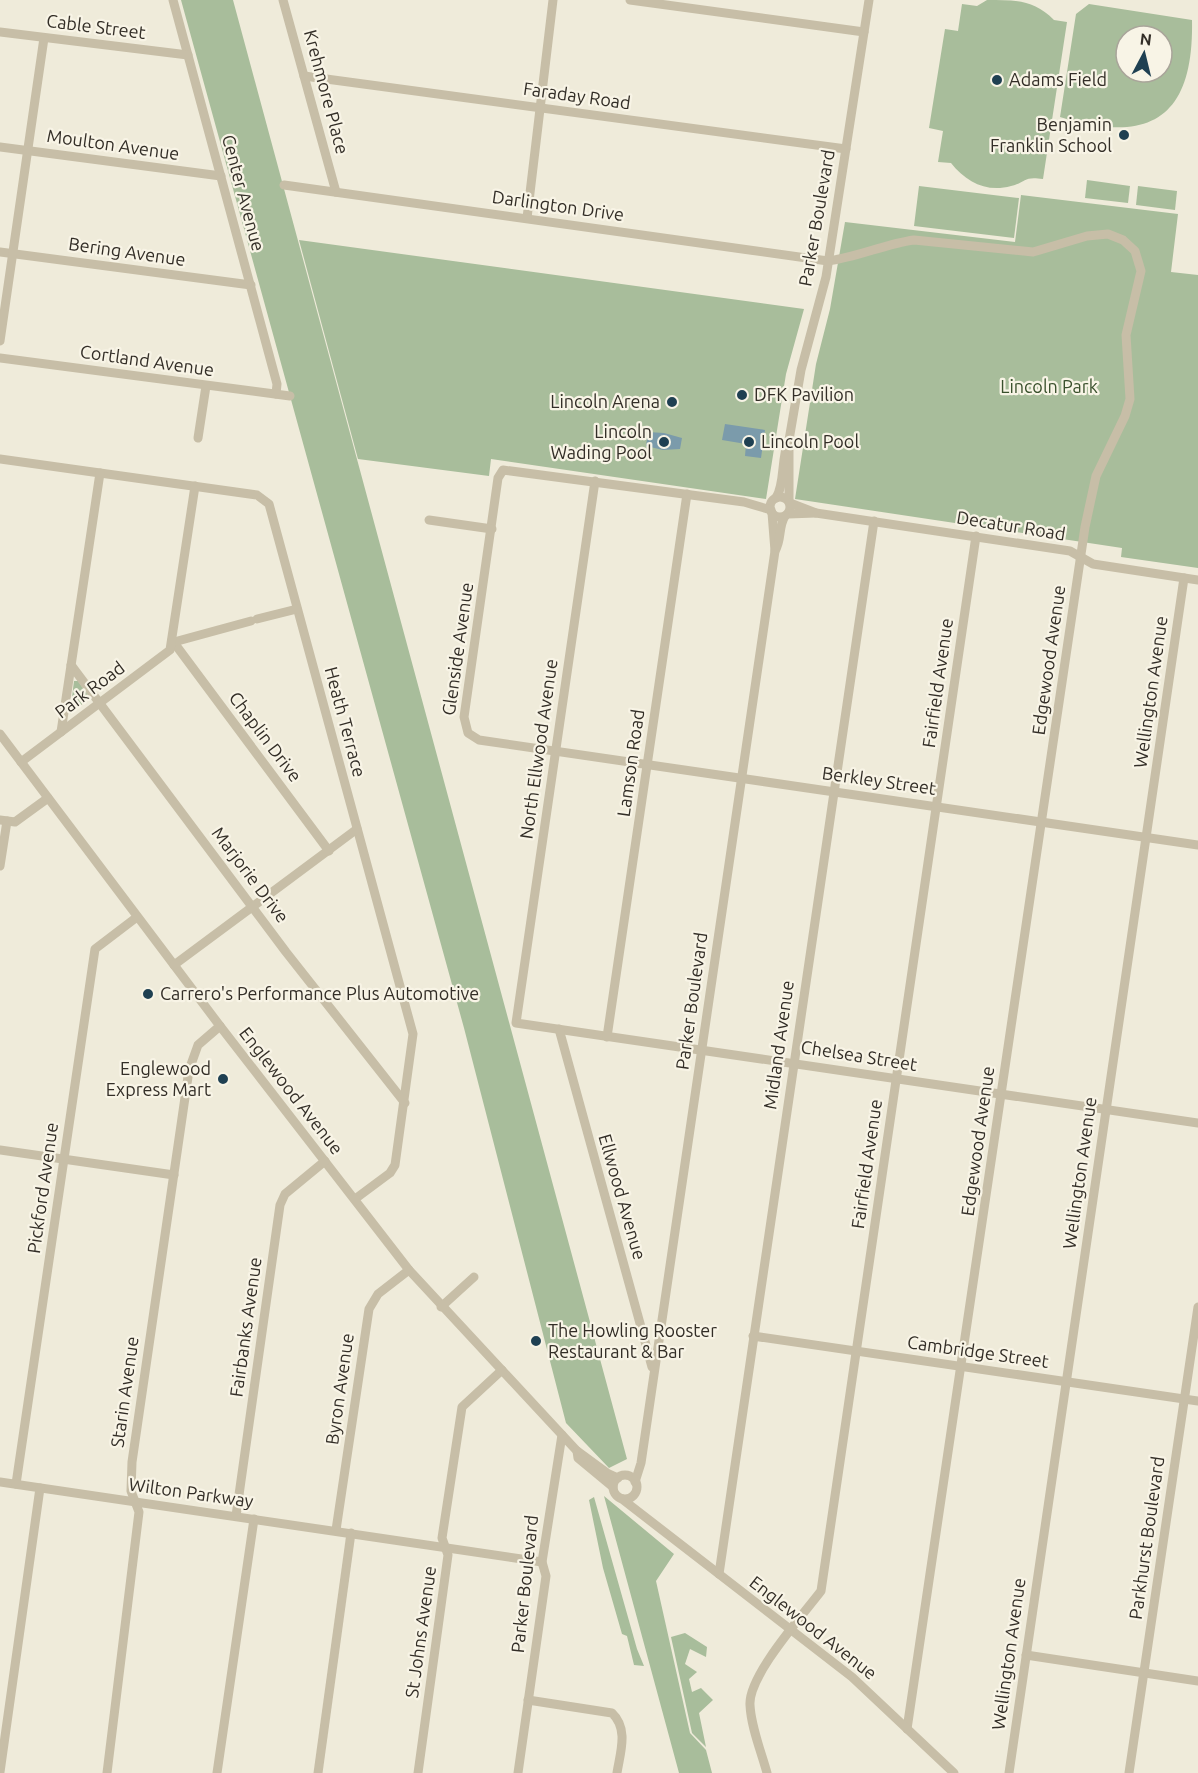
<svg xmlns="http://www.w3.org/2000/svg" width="1198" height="1773" viewBox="0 0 1198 1773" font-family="Ubuntu,sans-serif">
<rect width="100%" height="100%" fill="#efebda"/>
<g fill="#a8bd9b" fill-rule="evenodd">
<polygon points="181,0 233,0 627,1459 609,1468 566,1423 464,1028"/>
<path d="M 987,0 C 1017,0 1034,0 1054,20 L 1067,22 L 1043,179 C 1023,176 1027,182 1011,186 C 987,193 966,182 951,163 L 938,162 L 943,131 L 929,128 L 945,29 L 958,31 L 962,4 L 977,6 Z"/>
<path d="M 1089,4 L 1192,20 C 1194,117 1151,145 1060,117 L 1076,14 ZM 1126,36 L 1162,36 L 1162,72 L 1126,72 Z"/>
<polygon points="1087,180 1130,186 1128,203 1085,198"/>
<polygon points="919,186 1019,198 1014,238 914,226"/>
<polygon points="1138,186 1177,191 1175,210 1136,205"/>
<polygon points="1021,195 1178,214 1171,272 1198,275 1198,568 1121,557 1122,548 795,499 816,364 830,309 845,222 1015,242"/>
<polygon points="299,240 804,309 786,374 766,499 491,459 489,476 358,459"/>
<polygon points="74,681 78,681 90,698 70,714"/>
<polygon points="604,1496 674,1554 656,1581 690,1733 706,1750 712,1773 679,1773"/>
<polygon points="594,1497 637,1649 644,1666 634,1665 627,1636 622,1634 603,1568 589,1500"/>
<polygon points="685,1633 707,1647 706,1657 690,1649 685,1664 697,1672 689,1679 692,1692 701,1688 713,1700 699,1713 706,1747 692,1733 671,1637"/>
</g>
<g fill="#7b9bab">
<polygon points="725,424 765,430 761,458 745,456 746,444 722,440"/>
<polygon points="648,432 664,433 682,438 680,449 663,450 646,446"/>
</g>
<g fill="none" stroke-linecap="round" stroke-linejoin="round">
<g stroke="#c7bea7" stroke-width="9">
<polyline points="173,0 277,384 276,394"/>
<polyline points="283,0 336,192"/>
<polyline points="630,0 864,32"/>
<polyline points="0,32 188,55"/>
<polyline points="304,76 846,149"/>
<polyline points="0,147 221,176"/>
<path d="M 284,185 L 828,261 C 858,257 885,244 914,240 L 1033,252 L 1087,236 L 1108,234 L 1123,240 L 1135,251 L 1141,271 L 1126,335 L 1130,399 L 1125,416 L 1096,476 L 1085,527 L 907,1729"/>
<polyline points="527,218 553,0"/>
<polyline points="0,252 251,285"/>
<polyline points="0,341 44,38"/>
<polyline points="0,358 290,396"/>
<polyline points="198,438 206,386"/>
<polyline points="0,459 257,495 269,504 413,1034 395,1165 390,1173 355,1199"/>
<polyline points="595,481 516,1023 1198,1123"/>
<circle cx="780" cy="507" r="10"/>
<path d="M 776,498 C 785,484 781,459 788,442"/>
<polyline points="789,501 789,440 801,370 826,277 869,0"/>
<polyline points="790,503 816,513 1070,551 1093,564 1198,580"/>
<polyline points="771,510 744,502 503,470 498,478 464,717 468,733 479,740 1198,845"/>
<polyline points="772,513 775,551"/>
<polyline points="788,514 816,513"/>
<polyline points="429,520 492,529"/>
<polyline points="257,619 297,609"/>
<polyline points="172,640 329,851"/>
<polyline points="174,642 251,621"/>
<polyline points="71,665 286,952 405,1103"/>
<polyline points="61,732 100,473"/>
<polyline points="0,734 220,1026 409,1270 577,1451 578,1458 613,1487"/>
<polyline points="21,762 170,650 195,486"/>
<polyline points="0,820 15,822 48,798"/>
<polyline points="0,866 7,821"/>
<polyline points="174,965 357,829"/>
<polyline points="559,1029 652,1367"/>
<polyline points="607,1037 687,494"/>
<polyline points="0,1150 174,1175"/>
<polyline points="441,1307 474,1277"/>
<polyline points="753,1336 1198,1401"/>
<polyline points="577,1451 607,1473 618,1478"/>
<circle cx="625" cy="1487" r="12"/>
<polyline points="0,1482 542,1562"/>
<path d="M 635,1482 L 641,1463 L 775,551 C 782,540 778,527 785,516"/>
<polyline points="16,1484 95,949 137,917"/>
<polyline points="622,1499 852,1677 954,1773"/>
<polyline points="236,1516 280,1205 285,1194 325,1161"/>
<polyline points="336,1530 369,1309 378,1294 409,1270"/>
<polyline points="719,1574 874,521"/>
<polyline points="1026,1655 1198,1681"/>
<path d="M 528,1700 L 612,1713 C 629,1729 620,1753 617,1773"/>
<polyline points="0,1772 40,1488"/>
<polyline points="107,1773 139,1512 131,1491 132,1462 189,1070 198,1045 220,1026"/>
<polyline points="217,1773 254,1519"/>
<polyline points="318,1773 351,1533"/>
<polyline points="418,1773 448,1555 442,1538 462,1407 502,1370"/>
<polyline points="518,1773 546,1576 542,1562 562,1435"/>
<path d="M 767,1773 C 761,1751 751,1727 750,1705 C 748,1676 802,1616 821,1591 L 976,536"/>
<polyline points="1009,1773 1184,578"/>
<polyline points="1129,1773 1198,1307"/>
</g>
</g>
<g fill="#1f4052" stroke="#f8f4e6" stroke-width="2">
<circle cx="997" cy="80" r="6"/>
<circle cx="1124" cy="135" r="6"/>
<circle cx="742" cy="395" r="6"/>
<circle cx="672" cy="402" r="6"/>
<circle cx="664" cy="442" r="6"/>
<circle cx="749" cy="442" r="6"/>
<circle cx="148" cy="994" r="6"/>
<circle cx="223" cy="1079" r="6"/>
<circle cx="536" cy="1341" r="6"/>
</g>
<g text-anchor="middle" stroke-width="4.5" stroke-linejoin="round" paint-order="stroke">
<g font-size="18" fill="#332e27" stroke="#f8f4e6">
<text transform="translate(96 27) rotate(7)" y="6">Cable Street</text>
<text transform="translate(326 92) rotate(75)" y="6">Krehmore Place</text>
<text transform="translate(577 96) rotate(8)" y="6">Faraday Road</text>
<text transform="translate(113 145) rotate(8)" y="6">Moulton Avenue</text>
<text transform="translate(243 193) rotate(75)" y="6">Center Avenue</text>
<text transform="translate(558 206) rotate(8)" y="6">Darlington Drive</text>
<text transform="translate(817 218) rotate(-80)" y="6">Parker Boulevard</text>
<text transform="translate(127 252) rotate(8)" y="6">Bering Avenue</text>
<text transform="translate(147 361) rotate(8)" y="6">Cortland Avenue</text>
<text transform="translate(1011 526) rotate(9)" y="6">Decatur Road</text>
<text transform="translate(458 649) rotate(-82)" y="6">Glenside Avenue</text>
<text transform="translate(1049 660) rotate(-82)" y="6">Edgewood Avenue</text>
<text transform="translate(938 683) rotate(-82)" y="6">Fairfield Avenue</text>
<text transform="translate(90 690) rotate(-37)" y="6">Park Road</text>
<text transform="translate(1151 692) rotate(-82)" y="6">Wellington Avenue</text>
<text transform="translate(345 722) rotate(75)" y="6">Heath Terrace</text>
<text transform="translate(265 737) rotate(53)" y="6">Chaplin Drive</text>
<text transform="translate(539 749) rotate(-82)" y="6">North Ellwood Avenue</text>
<text transform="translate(631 763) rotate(-82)" y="6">Lamson Road</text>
<text transform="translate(879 781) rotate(8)" y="6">Berkley Street</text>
<text transform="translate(250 875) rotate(53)" y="6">Marjorie Drive</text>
<text transform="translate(692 1001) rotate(-82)" y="6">Parker Boulevard</text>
<text transform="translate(779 1045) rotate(-82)" y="6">Midland Avenue</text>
<text transform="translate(859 1056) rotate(9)" y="6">Chelsea Street</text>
<text transform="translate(291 1091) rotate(52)" y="6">Englewood Avenue</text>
<text transform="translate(978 1141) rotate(-82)" y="6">Edgewood Avenue</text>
<text transform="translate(867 1164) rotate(-82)" y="6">Fairfield Avenue</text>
<text transform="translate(1080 1173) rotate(-82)" y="6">Wellington Avenue</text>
<text transform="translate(43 1188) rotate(-82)" y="6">Pickford Avenue</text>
<text transform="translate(622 1197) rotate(74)" y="6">Ellwood Avenue</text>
<text transform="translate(246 1327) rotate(-82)" y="6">Fairbanks Avenue</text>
<text transform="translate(978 1352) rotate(8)" y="6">Cambridge Street</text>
<text transform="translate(340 1389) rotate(-82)" y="6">Byron Avenue</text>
<text transform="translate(125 1392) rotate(-82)" y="6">Starin Avenue</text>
<text transform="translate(191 1493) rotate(8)" y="6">Wilton Parkway</text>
<text transform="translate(1147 1538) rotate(-82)" y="6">Parkhurst Boulevard</text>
<text transform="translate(525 1584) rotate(-84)" y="6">Parker Boulevard</text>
<text transform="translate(813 1628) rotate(38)" y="6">Englewood Avenue</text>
<text transform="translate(421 1632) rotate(-82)" y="6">St Johns Avenue</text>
<text transform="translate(1009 1654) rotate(-82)" y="6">Wellington Avenue</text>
</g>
<g font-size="18" fill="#332e27" stroke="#f8f4e6" text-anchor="start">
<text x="1009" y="86">Adams Field</text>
<text x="1112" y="131" text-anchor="end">Benjamin<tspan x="1112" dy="21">Franklin School</tspan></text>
<text x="754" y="401">DFK Pavilion</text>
<text x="660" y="408" text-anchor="end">Lincoln Arena</text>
<text x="652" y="438" text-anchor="end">Lincoln<tspan x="652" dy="21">Wading Pool</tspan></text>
<text x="761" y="448">Lincoln Pool</text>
<text x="160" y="1000">Carrero's Performance Plus Automotive</text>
<text x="211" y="1075" text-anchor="end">Englewood<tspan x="211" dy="21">Express Mart</tspan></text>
<text x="548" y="1337">The Howling Rooster<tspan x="548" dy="21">Restaurant &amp; Bar</tspan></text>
</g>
<g font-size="18" fill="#39502c" stroke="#f8f4e6">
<text x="1049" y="393">Lincoln Park</text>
</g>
</g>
<g transform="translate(1144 54) rotate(7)"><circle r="28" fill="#f8f4e6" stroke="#a9a59a" stroke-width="1.5"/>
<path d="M0-4.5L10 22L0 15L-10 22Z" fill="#1f4052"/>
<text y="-9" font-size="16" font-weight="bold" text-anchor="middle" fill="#332e27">N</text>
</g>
</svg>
